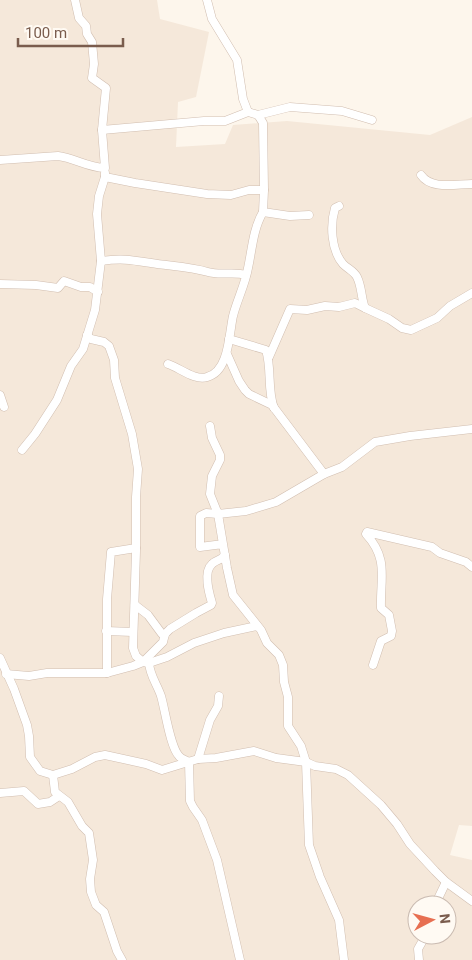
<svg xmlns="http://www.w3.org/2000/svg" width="472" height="960" viewBox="0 0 472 960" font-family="Roboto,sans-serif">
<rect width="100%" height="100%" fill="#fdf6ec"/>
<path fill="#f5e8da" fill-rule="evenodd" d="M 0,0 L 157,0 L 160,19 L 209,32 L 196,97 L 178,102 L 176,147 L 225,144 L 233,125 L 287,121 L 430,135 L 472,117 L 472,826 L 459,825 L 450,855 L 472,860 L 472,960 L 0,960 ZM 417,905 L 447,905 L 447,935 L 417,935 Z"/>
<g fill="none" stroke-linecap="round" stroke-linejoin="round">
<defs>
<g id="minor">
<polyline points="207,0 212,19 237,60 243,99 248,112 258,115 263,123 264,190 263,212 290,216 309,215"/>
<polyline points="258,115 290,107 342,111 372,120"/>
<polyline points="102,130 204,121 225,121 248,112"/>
<path d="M 0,160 L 58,156 C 75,158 86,167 105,168 L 102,130 L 106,88 L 92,78 L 94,64 L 92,42 L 87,34 L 86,26 L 79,18 L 75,0"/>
<polyline points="105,173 105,177 135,183 207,194 231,195 249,190 264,190"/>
<path d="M 421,175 C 431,190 456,184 472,184"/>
<path d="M 339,206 L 335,208 C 330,225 331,250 343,264 C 348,269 354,271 357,277 C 362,287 361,298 365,308 L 389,319 L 402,328 L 411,330 L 437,318 L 450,306 L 472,293"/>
<path d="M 101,261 C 122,258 132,260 151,263 C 170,266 190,267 208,272 C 221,276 233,271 246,275"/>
<polyline points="0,284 36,285 58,288 64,281 81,287 90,287 98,292"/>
<polyline points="87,335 91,339 104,342 109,346 114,360 115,378 132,434 138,469 136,497 136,551 133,648 136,656 143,662 149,663 167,657 194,643 224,633 257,626"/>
<path d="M 229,339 L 266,350 C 272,369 267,390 274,408"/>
<polyline points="227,354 239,381 245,390 249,394 272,405 324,474"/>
<polyline points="269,357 290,309 307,310 325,306 339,307 355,303 365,308"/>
<path d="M 168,364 C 180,368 195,381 207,377 C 229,372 229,334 233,316 C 237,300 245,285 248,268 C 252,250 253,229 263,212"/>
<polyline points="0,395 4,407"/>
<polyline points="210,426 212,438 220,455 220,460 212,476 210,494 218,514 246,511 276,502 324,474 342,467 375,442 410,436 472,429"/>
<polyline points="22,450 35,434 57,400 71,366 83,349 95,310 101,261 97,214 99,196 105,177"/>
<polyline points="223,544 200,547 200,516 206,513 218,514 227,568 233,595 261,630 267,643 279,655 283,665 284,682 288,697 288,726 301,746 306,762 309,845 320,877 339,920 344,960"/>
<polyline points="135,605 148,615 162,634 165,634"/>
<polyline points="106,631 133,632"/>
<polyline points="0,658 14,689 27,725 29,736 30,757 40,771 53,775 72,769 95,757 105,755 146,764 162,770 198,759 216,758 254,751 276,758 306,762 315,766 336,769 348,775 381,805 397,824 410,844 435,871 446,882 472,901"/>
<path d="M 149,663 C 150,676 157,684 161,696 C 165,709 170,747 179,756 C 181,759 186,760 189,762 L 190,801 L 193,807 L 202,820 L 217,860 L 240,960"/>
<path d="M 373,665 L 381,641 L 391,636 L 392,631 L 389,615 L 381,608 C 380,578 389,559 366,534 L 367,532 L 432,547 L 440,553 L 466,562 L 472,567"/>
<polyline points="107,673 107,599 111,552 136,548"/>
<path d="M 6,674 L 29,676 L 47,673 L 107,673 L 133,666 L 143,662 L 163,642 L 165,634 L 170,629 L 196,613 L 211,605 L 212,603 C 209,593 203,572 212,564 C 217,559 221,561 225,555"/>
<polyline points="198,759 210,720 218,706 219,696"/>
<polyline points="53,775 55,792 68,802 82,826 89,833 93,860 90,879 91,892 96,905 104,912 117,951 122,960"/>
<polyline points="0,793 24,791 38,804 50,802 59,796"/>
<polyline points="435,905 446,882"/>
<polyline points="419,960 418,949 426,935"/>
</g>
</defs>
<use href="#minor" stroke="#d1beb0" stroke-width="9"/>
<use href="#minor" stroke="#fff" stroke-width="8"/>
</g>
<g transform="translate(432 920) rotate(84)"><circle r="24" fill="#fffaf3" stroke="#cabbb1"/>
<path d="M0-4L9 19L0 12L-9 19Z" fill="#e76f51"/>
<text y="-8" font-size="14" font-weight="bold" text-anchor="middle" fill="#7a5c4d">N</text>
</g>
<path d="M18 38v8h105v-8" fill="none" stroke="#7a5c4d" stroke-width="2.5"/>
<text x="25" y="38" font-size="15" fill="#7a5c4d" stroke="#fffaf3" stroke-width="4" paint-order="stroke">100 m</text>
</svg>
